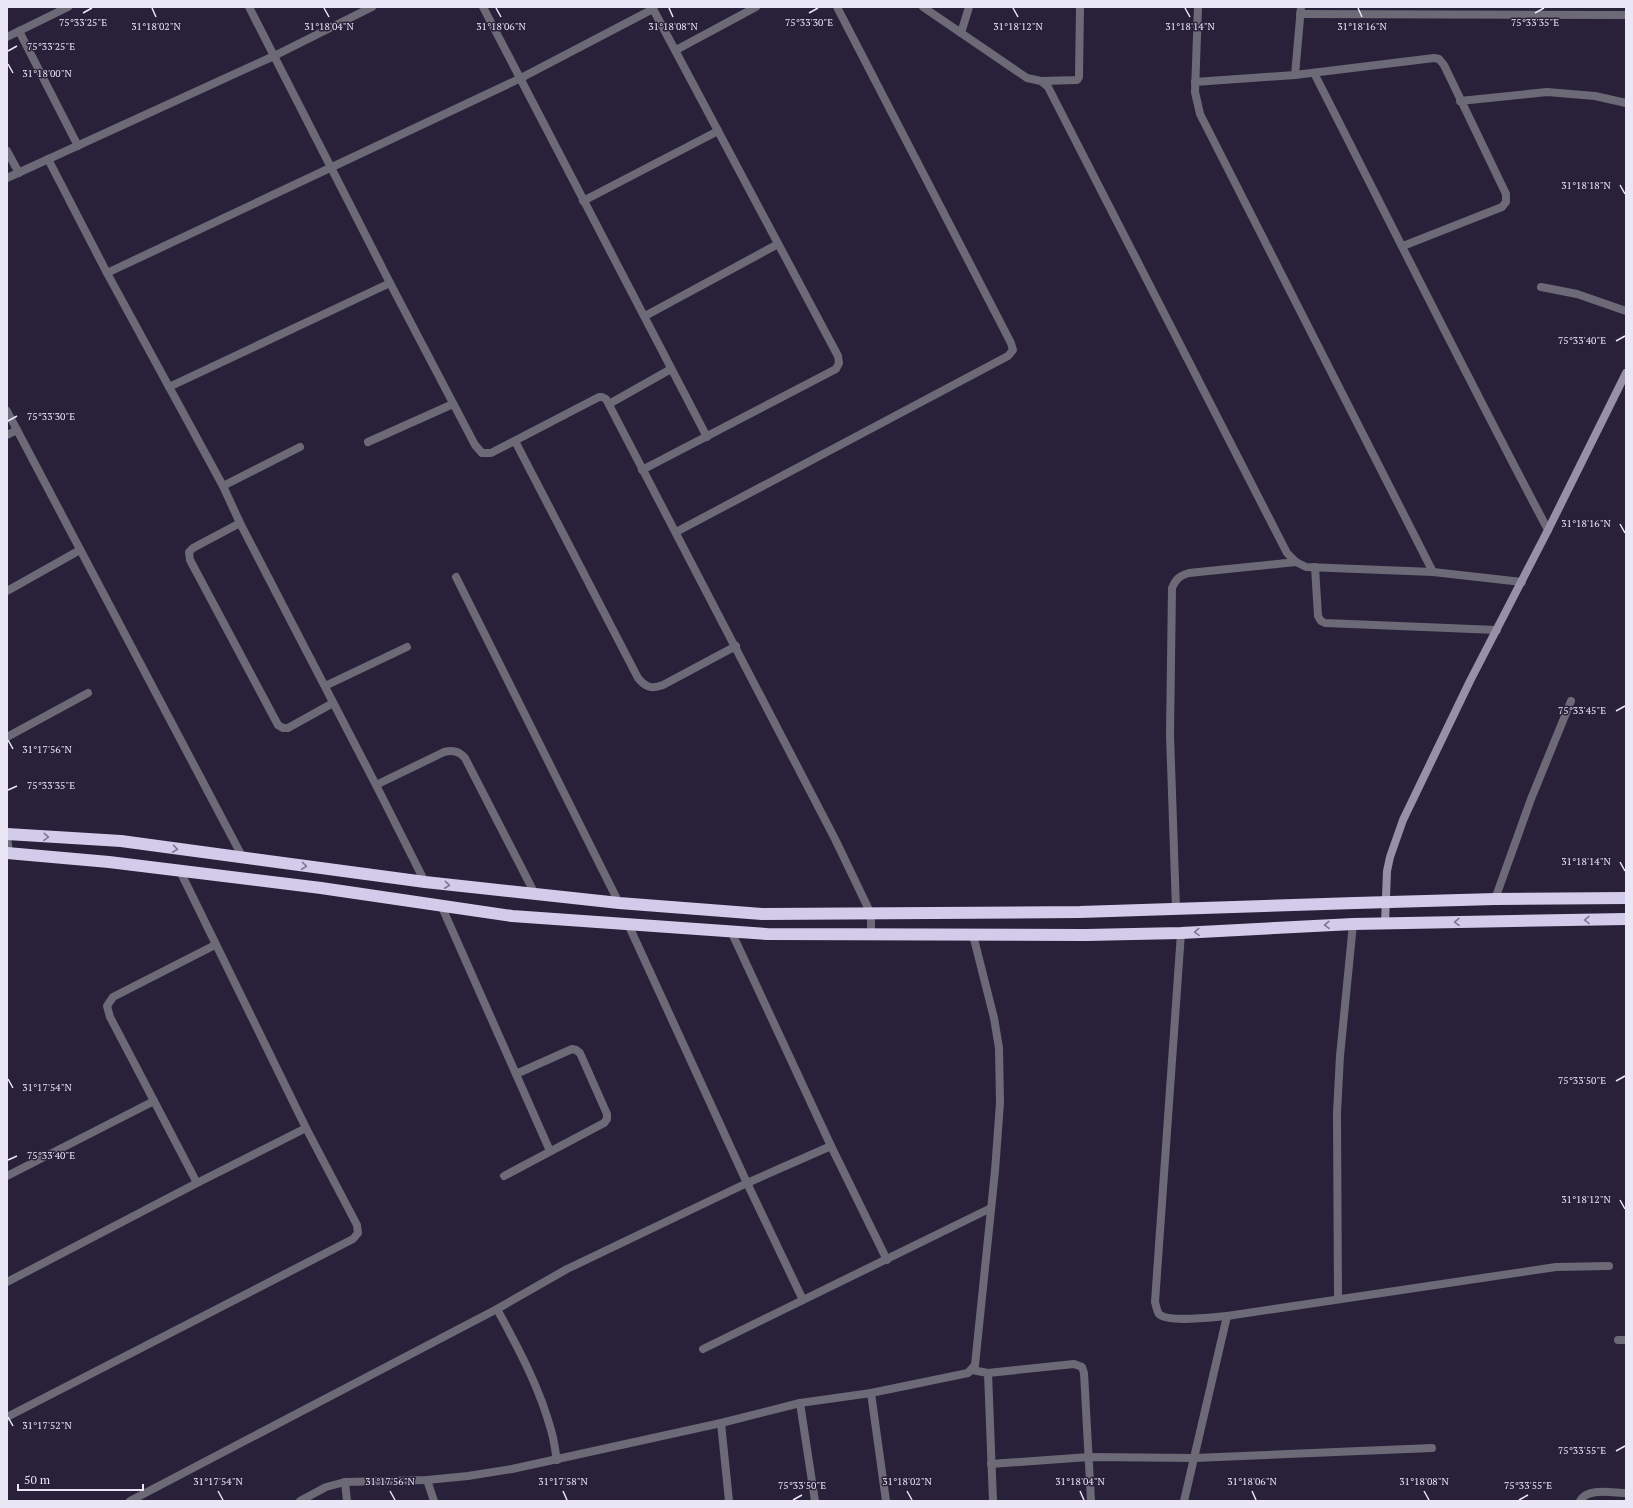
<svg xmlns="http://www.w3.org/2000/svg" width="1633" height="1508" viewBox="0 0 1633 1508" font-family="'PT Serif',serif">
<rect width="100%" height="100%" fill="#282139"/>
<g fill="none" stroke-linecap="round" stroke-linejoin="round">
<g stroke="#6d6a77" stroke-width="8">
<polyline points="325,686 407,647"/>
<path d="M 376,785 L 444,752 C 453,750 459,751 465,758 L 535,894"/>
<polyline points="441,905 550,1151"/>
<path d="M 1176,909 L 1170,735 L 1172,588 C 1176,579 1179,576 1189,573 L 1296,562"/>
<polyline points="504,1176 604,1123 607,1119 607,1114 580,1053 576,1050 572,1049 516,1074"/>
<polyline points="1195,1458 1432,1448"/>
</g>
<g stroke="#6d6a77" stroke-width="8">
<polyline points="249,7 390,283 475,445 482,453 491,453 599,397 602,397 606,399 835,839 871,914 871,935"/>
<polyline points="483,7 707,437"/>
<polyline points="923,7 1027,78 1041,81 1048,87 1287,553 1296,562 1306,567 1433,572 1522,582"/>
<polyline points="1198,7 1195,92 1200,114 1433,572"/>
<polyline points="1300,14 1626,15"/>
<polyline points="19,31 78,146"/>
<polyline points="961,33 969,7"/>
<polyline points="7,37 68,7"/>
<polyline points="676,50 756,7"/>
<path d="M 1314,73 C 1392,226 1468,379 1548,530"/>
<polyline points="1295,75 1301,7"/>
<polyline points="1041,81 1077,80 1079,77 1080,7"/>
<polyline points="1195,82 1295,75 1434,58 1439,59 1444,65 1506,194 1506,202 1502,207 1403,246"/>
<polyline points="1460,101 1547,92 1595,96 1626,103"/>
<polyline points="7,151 19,173"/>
<polyline points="48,159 107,273 223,486 240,523 376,785 425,882"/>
<polyline points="7,178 274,56 372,7"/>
<polyline points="583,201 718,131"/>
<polyline points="107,273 519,79 653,9"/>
<polyline points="1541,287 1577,294 1626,311"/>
<polyline points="645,316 778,244"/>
<polyline points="169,387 390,283"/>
<polyline points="609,404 671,369"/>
<polyline points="7,411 243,858"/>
<polyline points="7,435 17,430"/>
<path d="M 515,441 L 638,678 C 646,688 652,689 663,685 L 736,646"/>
<polyline points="368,442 453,404"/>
<polyline points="642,470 836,369 839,363 838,356 652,7"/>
<polyline points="223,486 300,447"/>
<polyline points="240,523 193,548 189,552 190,560 278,725 283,728 288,728 333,703"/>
<polyline points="676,532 1008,356 1013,350 1011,343 837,7"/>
<polyline points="1315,567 1318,616 1321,621 1325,623 1497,630"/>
<polyline points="456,577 619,903"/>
<polyline points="7,591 80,550"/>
<polyline points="7,737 88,693"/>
<polyline points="7,837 9,853"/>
<polyline points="1495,899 1531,799 1571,701"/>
<polyline points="628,924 747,1183 803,1300"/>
<polyline points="731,931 831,1146 887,1260"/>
<path d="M 1181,933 L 1155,1302 C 1156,1305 1157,1311 1159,1314 C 1168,1323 1213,1317 1227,1316 L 1556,1267 L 1609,1266"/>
<polyline points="7,1176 154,1101"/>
<polyline points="197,1183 110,1017 107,1006 113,997 215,945"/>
<polyline points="7,1282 197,1183 306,1128"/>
<polyline points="1338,1299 1337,1113 1340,1056 1353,924"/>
<path d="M 497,1309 C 518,1348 539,1386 551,1430 C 554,1439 555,1450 557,1460"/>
<polyline points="1618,1340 1626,1340"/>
<polyline points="703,1349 991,1208"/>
<polyline points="972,1370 988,1373 1074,1364 1082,1367 1084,1373 1091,1501"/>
<polyline points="988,1373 993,1501"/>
<polyline points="871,1393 886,1501"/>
<polyline points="800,1403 815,1501"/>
<polyline points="7,1417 353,1239 358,1233 357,1225 306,1128 180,871"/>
<polyline points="721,1423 729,1501"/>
<polyline points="991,1464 1089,1457 1195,1458"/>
<polyline points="427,1480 434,1501"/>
<polyline points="345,1482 347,1501"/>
<polyline points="130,1501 497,1309 567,1269 747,1183 831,1146"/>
<polyline points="300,1501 326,1487 345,1482 427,1480 468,1476 512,1469 721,1423 800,1403 871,1393 968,1373 975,1365 995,1171 1000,1103 999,1048 994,1018 973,935"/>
<polyline points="1184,1501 1227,1316"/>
<path d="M 1580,1501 C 1587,1487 1613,1493 1626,1493"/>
</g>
<polyline stroke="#9691a6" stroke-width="8" points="1385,923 1387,871 1390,857 1403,820 1470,681 1548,530 1626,373"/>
<g stroke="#d2cbea" stroke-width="12">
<polyline points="7,834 121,841 425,882 619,903 762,914 1080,912 1355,903 1495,899 1626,898"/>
<polyline points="7,853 109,862 321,888 512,916 767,934 1086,935 1181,933 1353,924 1626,919"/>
</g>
</g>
<defs><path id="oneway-chevron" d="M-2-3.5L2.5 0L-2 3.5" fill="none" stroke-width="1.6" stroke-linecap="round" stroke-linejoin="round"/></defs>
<g stroke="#7d7692">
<use href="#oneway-chevron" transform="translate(46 837) rotate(4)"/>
<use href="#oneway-chevron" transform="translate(175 849) rotate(8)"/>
<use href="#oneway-chevron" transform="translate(304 866) rotate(8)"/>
<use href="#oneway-chevron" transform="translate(447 885) rotate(6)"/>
<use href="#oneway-chevron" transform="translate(1587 920) rotate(179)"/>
<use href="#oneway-chevron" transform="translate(1457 922) rotate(179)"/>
<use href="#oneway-chevron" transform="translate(1327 925) rotate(177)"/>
<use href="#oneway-chevron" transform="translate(1197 932) rotate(177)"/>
</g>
<path fill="none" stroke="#e9e6f6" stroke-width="1.5" d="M 152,8 L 156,17M 324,8 L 329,17M 496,8 L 501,17M 669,8 L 673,17M 1013,8 L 1018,17M 1185,8 L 1190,17M 1358,8 L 1362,17M 83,13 L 92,8M 809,13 L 818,8M 1535,13 L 1544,8M 8,51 L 17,46M 8,64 L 13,73M 1620,185 L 1625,194M 1616,341 L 1625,336M 8,421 L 17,416M 1620,524 L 1625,533M 1616,711 L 1625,706M 8,740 L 13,749M 8,790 L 17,786M 1620,862 L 1625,871M 8,1079 L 13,1088M 1616,1081 L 1625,1076M 8,1160 L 17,1156M 1620,1200 L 1625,1209M 8,1417 L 13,1426M 1616,1451 L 1625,1446M 218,1491 L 223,1500M 390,1491 L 395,1500M 563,1491 L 567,1500M 907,1491 L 912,1500M 1080,1491 L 1084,1500M 1252,1491 L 1256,1500M 1424,1491 L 1429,1500M 793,1500 L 802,1495M 1519,1500 L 1528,1495"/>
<g font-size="10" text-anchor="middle" fill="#e9e6f6" stroke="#282139" stroke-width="3" stroke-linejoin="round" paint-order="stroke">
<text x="83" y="26">75°33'25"E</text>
<text x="809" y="26">75°33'30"E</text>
<text x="1535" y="26">75°33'35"E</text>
<text x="156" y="30">31°18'02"N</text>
<text x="329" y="30">31°18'04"N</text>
<text x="501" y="30">31°18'06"N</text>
<text x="673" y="30">31°18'08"N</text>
<text x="1018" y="30">31°18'12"N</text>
<text x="1190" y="30">31°18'14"N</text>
<text x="1362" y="30">31°18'16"N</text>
<text x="51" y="50">75°33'25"E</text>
<text x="47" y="77">31°18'00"N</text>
<text x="1586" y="189">31°18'18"N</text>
<text x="1582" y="344">75°33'40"E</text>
<text x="51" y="420">75°33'30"E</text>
<text x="1586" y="527">31°18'16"N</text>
<text x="1582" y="714">75°33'45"E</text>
<text x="47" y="753">31°17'56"N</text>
<text x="51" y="789">75°33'35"E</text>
<text x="1586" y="865">31°18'14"N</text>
<text x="1582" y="1084">75°33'50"E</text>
<text x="47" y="1091">31°17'54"N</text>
<text x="51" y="1159">75°33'40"E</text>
<text x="1586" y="1203">31°18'12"N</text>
<text x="47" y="1429">31°17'52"N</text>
<text x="1582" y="1454">75°33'55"E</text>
<text x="218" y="1485">31°17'54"N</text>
<text x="390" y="1485">31°17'56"N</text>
<text x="563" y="1485">31°17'58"N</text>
<text x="907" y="1485">31°18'02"N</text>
<text x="1080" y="1485">31°18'04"N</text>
<text x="1252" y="1485">31°18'06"N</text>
<text x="1424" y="1485">31°18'08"N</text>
<text x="802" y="1489">75°33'50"E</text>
<text x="1528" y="1489">75°33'55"E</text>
</g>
<rect width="1633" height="1508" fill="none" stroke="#e9e6f6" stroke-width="16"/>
<path d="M18 1484v6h125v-6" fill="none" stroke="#e9e6f6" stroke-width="2"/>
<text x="24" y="1484" font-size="12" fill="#e9e6f6" stroke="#282139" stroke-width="3" paint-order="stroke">50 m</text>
</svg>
